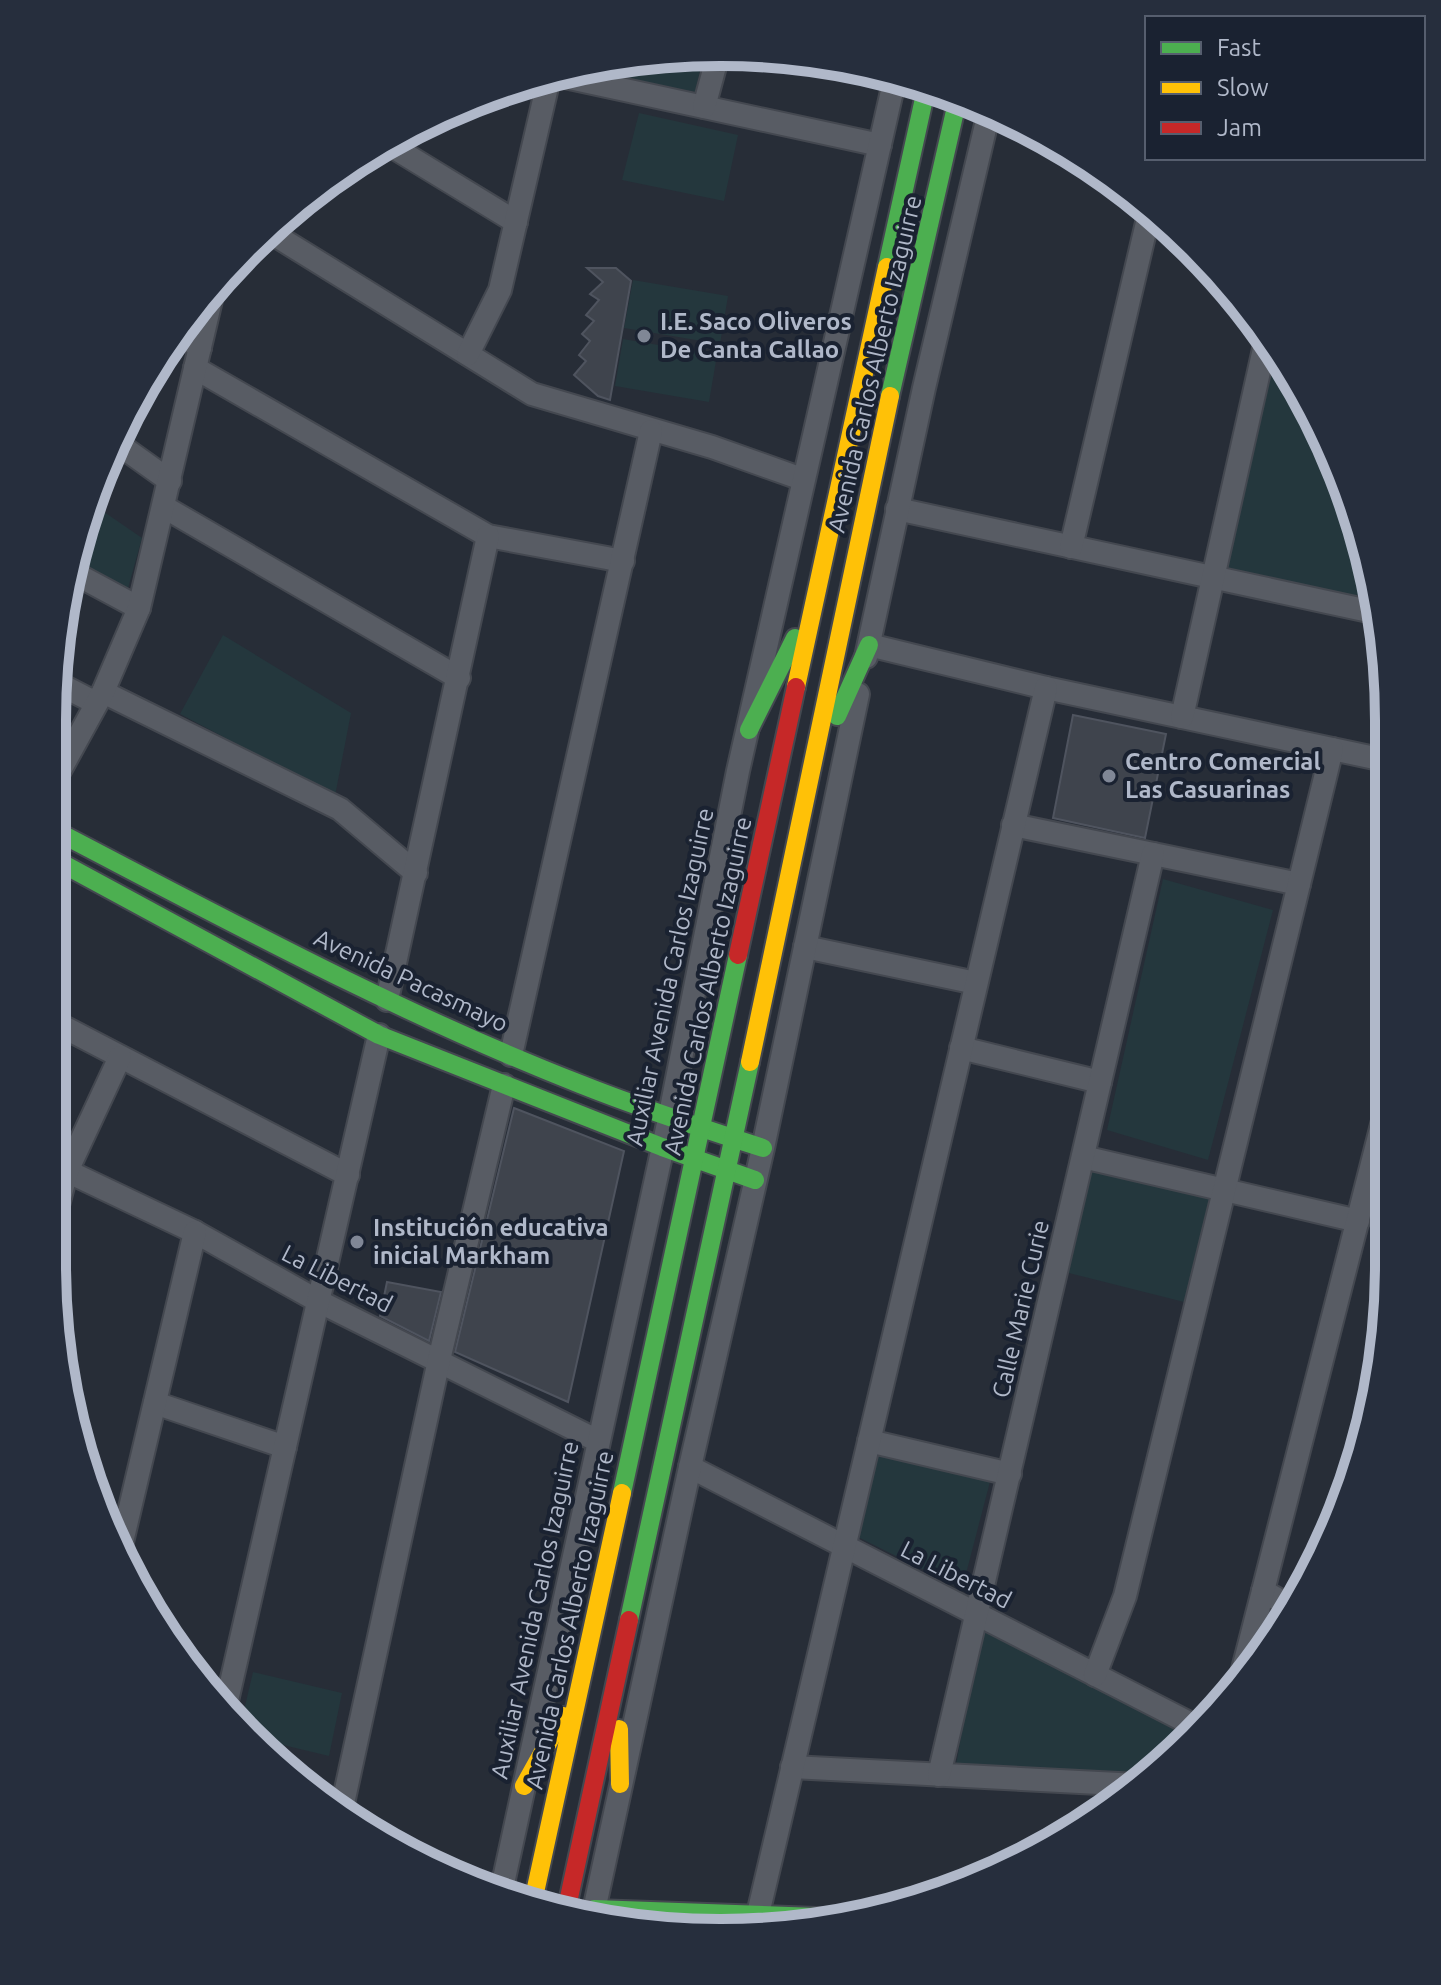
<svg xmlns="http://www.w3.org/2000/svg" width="1441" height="1985" viewBox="0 0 1441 1985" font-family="Ubuntu,sans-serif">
<rect width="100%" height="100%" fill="#272d37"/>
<g fill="#24373d">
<polygon points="676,53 704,54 695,92 583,69"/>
<polygon points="639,113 738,135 724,201 622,180"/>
<polygon points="633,280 728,296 720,344 624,328"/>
<polygon points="623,339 717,355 709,402 615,386"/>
<polygon points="1271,349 1338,464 1370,583 1365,601 1223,572"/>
<polygon points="94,505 142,538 127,592 73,563 75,548"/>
<polygon points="223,635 351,713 335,796 180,714"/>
<polygon points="1163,879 1273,910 1208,1160 1107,1130"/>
<polygon points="1085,1165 1216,1194 1188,1303 1061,1271"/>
<polygon points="879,1446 992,1474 962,1589 858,1537"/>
<polygon points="980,1630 1191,1736 1151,1773 956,1765"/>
<polygon points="253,1672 342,1693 329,1756 254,1738 241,1723"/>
</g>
<g fill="#3f444d" stroke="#4f545f" stroke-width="2">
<polygon points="587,268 616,268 631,281 610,400 598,396 574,375 586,361 579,355 590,341 582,334 594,321 586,315 599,300 590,294 603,282"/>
<polygon points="1073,715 1166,734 1145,838 1053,818"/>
<polygon points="514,1108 624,1151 568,1402 455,1352"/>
<polygon points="387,1282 441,1292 429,1341 380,1316"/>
</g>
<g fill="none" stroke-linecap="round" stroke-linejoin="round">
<defs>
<g id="street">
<polyline points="551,74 880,145"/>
<polyline points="704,107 718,55"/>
<polyline points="388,144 516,222"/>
<polyline points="273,234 532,394 712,447 802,479"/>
<polyline points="180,333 200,348"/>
<polyline points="468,354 500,290 550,74"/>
<polyline points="195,368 488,536 623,561"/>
<polyline points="121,446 170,481"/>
<polyline points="164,507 459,678"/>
<polyline points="897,509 1378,613"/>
<polyline points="1071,547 1150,210"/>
<polyline points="72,572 139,608"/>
<polyline points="869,645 1046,688 1384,760"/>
<polyline points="866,657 924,388 989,112"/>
<polyline points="57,683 96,703"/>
<polyline points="103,692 340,809 416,873"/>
<polyline points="1182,717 1266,340"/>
<polyline points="52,785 103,692 139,608 211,300"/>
<polyline points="1013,825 1299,884"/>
<polyline points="805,947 976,983"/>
<polyline points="387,1000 488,536"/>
<polyline points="52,1021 348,1175"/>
<polyline points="961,1048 1100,1082"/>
<polyline points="511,1055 651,431"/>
<polyline points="1083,1157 1358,1221"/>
<polyline points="52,1164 195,1232 318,1301 598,1441"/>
<polyline points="52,1228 67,1171 120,1057"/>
<polyline points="155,1403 285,1447"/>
<polyline points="869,1441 1010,1474"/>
<polyline points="690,1467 1199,1728"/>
<polyline points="122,1542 195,1232"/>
<polyline points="1263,1591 1293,1608"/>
<polyline points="1095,1675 1125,1596 1332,749"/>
<polyline points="1240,1681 1386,1109"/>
<polyline points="226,1705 379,1035"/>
<polyline points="792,1767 1138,1785"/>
<polyline points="939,1775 1153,854"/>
<polyline points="342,1808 439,1360 504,1085"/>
<polyline points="502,1888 669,1119 738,771 895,78"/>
<polyline points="758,1914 1046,688"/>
<polyline points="593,1915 690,1467 763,1148 858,694"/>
</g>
<g id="fast">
<polyline points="887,267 927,85"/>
<polyline points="890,396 958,98"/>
<polyline points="837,716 869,645"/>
<polyline points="749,730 795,638"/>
<path d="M 52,829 C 225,919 398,1013 580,1084 C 640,1108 701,1128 763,1148"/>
<polyline points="52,858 379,1035 662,1147 755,1180"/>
<polyline points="622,1493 738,955"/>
<polyline points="629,1620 750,1062"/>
<polyline points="588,1914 594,1909 844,1918"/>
</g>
<g id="slow">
<polyline points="988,111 988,113"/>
<polyline points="796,687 887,267"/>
<polyline points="750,1062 890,396"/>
<polyline points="619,1729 620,1784"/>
<polyline points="524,1786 563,1716"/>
<polyline points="534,1897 622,1493"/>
</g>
<g id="jam">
<polyline points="738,955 796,687"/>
<polyline points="567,1907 629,1620"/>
</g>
</defs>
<use href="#street" stroke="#444850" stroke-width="26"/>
<use href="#fast" stroke="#444850" stroke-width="22"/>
<use href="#slow" stroke="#444850" stroke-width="22"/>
<use href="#jam" stroke="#444850" stroke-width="22"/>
<use href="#street" stroke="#585c64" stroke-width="22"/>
<use href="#fast" stroke="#4caf50" stroke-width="18"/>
<use href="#slow" stroke="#ffc107" stroke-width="18"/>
<use href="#jam" stroke="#c62828" stroke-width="18"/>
</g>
<g fill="#808796" stroke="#1a2231" stroke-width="3">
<circle cx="644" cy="336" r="8"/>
<circle cx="1109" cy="776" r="8"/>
<circle cx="357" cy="1242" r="8"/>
</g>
<g text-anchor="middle" stroke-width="8" stroke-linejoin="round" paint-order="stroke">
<g font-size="24" font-weight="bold" fill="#b0b8c9" stroke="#1a2231" text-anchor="start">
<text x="660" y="330">I.E. Saco Oliveros<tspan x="660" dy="28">De Canta Callao</tspan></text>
<text x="1125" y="770">Centro Comercial<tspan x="1125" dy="28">Las Casuarinas</tspan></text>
<text x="373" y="1236">Institución educativa<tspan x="373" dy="28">inicial Markham</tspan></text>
</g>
<g font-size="24" fill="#b0b8c9" stroke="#1a2231">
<text transform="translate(875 364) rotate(-77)" y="8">Avenida Carlos Alberto Izaguirre</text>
<text transform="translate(670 977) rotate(-78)" y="8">Auxiliar Avenida Carlos Izaguirre</text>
<text transform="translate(411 981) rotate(25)" y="8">Avenida Pacasmayo</text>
<text transform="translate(708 986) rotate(-78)" y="8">Avenida Carlos Alberto Izaguirre</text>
<text transform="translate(337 1279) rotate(27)" y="8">La Libertad</text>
<text transform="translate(1021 1309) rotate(-77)" y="8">Calle Marie Curie</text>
<text transform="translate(956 1575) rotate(27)" y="8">La Libertad</text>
<text transform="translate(535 1610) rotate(-78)" y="8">Auxiliar Avenida Carlos Izaguirre</text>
<text transform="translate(570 1620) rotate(-78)" y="8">Avenida Carlos Alberto Izaguirre</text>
</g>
</g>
<path d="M0 0H1441V1985H0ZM720 66H721A654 654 0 0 1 1375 720V1265A654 654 0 0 1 721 1919H720A654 654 0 0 1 66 1265V720A654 654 0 0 1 720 66Z" fill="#262e3d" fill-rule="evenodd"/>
<path fill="none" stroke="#b0b8c9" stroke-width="10" d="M720 66H721A654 654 0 0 1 1375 720V1265A654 654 0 0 1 721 1919H720A654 654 0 0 1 66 1265V720A654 654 0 0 1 720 66Z"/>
<rect x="1145" y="16" width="280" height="144" fill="#1a2231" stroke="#565e6e" stroke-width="2"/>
<rect x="1161" y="42" width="40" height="12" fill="#4caf50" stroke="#565e6e" stroke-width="2"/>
<text x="1217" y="56" font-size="24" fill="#b0b8c9">Fast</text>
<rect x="1161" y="82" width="40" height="12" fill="#ffc107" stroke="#565e6e" stroke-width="2"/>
<text x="1217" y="96" font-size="24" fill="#b0b8c9">Slow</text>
<rect x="1161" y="122" width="40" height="12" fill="#c62828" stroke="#565e6e" stroke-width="2"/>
<text x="1217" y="136" font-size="24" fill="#b0b8c9">Jam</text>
</svg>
